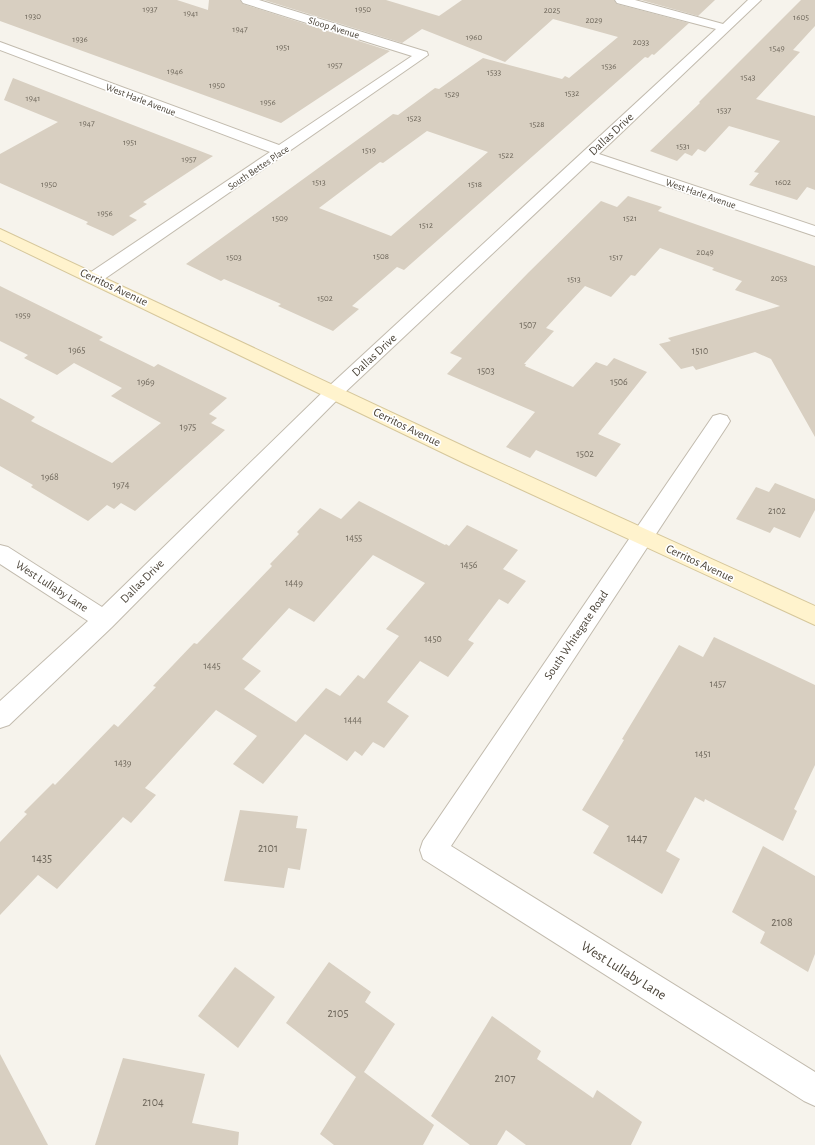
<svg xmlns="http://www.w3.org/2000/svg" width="815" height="1145" viewBox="0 0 815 1145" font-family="'Alegreya Sans',sans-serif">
<rect width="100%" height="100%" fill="#f6f3ec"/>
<g fill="#d8cfc1" fill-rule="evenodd">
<polygon points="0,0 177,0 208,10 209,0 240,0 243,4 390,51 281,123 0,21"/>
<path d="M 264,0 L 386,0 L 439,16 L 462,0 L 614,0 L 617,4 L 689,23 L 654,55 L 652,54 L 648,58 L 645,57 L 404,270 L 397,267 L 352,306 L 359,309 L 333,331 L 278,306 L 281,304 L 224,279 L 221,281 L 186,264 L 393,114 L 398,115 L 435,88 L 439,89 L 483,58 L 562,79 L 565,76 L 569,78 L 618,37 L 553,19 L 505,62 L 422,29 L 402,43 ZM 427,131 L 488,152 L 391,236 L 319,208 L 380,162 L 383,163 Z"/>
<polygon points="641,0 715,0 698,16"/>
<polygon points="801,0 815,0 815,26 793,50 800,52 756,99 815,116 815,190 807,187 797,200 749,185 759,173 754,172 780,141 729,126 705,152 698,149 692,156 685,153 677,161 650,151 700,103 699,102"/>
<polygon points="13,78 120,120 213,156 143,202 147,204 129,216 137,220 113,236 86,224 88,222 0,183 0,154 58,122 4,100"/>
<polygon points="628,196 662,207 658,211 815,266 815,437 771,359 755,352 696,370 693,366 681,369 659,344 671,341 668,338 780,306 735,290 742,281 712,270 714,268 660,248 635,276 631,275 611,297 585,286 546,328 554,331 524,364 526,364 525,366 573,387 596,362 607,366 614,358 647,372 598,434 621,444 596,477 536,450 530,458 506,447 535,412 447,374 462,358 450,353 528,273 601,201 617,207"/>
<polygon points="0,286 103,337 99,340 154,367 158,364 227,398 209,414 217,418 211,423 225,430 135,511 121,503 114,509 107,505 88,521 31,487 33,485 0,466 0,398 35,417 31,421 112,463 161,423 111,396 122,388 74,363 57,375 24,358 28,355 0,341"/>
<polygon points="775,483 815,499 815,510 800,538 774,527 770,533 736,519 756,487 769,492"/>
<path d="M 359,501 L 445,545 L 446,544 L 449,546 L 467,525 L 518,550 L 503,569 L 526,581 L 508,604 L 499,599 L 468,640 L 474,643 L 448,677 L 420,661 L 387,702 L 409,716 L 384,748 L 373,742 L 362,756 L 355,751 L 347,761 L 305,734 L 263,784 L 233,764 L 257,736 L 216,710 L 145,788 L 156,795 L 131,823 L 123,817 L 57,889 L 38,875 L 0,915 L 0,842 L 27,814 L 24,812 L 53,783 L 55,785 L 114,724 L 118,727 L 156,687 L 153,686 L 194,643 L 197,644 L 272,566 L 270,564 L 299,534 L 297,532 L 320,508 L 341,519 ZM 373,555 L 425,583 L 386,629 L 399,636 L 364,679 L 358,675 L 340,696 L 326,688 L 296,722 L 244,689 L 261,671 L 242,659 L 289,608 L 314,622 Z"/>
<polygon points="714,637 815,685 815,765 794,809 797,811 783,841 705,799 704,802 695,797 666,851 680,859 662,894 593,853 609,826 582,810 624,740 622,739 679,645 703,657"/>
<polygon points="240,810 298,816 296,828 307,829 300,870 288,868 284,888 224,881"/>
<polygon points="763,846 815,876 815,954 808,972 760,943 765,932 732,912"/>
<polygon points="329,962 371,992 365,1002 395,1024 364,1072 434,1125 423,1145 334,1145 320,1134 356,1077 286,1023"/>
<polygon points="235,967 275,997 238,1048 198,1016"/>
<polygon points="492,1016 541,1051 537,1059 593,1098 597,1090 642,1122 631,1145 526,1145 506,1130 497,1145 470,1145 431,1116"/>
<polygon points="0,1054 48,1145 0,1145"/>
<polygon points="123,1058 205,1074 192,1123 239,1132 238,1145 95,1145"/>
</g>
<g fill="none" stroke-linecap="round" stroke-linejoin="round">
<defs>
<g id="street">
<polygon points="241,0 259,0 427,52 428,55 100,282 94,283 88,282 86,278 88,274 270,152 0,50 0,42 279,145 412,56 243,3"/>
<polygon points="615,0 635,0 723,24 748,0 761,0 599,154 815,226 815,236 591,161 341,396 112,627 9,725 0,728 0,701 88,621 0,564 0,545 8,547 102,607 327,388 716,29 617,3"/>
<polygon points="720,414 727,416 730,421 727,426 451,846 815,1072 815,1106 804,1101 423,859 420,850 423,841 713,416"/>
</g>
<polygon id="secondary" points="0,229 478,453 815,606 815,625 464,463 0,240"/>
</defs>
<use href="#street" stroke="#c2bbae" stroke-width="2"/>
<use href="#secondary" stroke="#d6c79b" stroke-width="2"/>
<use href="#street" fill="#fff" fill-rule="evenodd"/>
<use href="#secondary" fill="#fff3cd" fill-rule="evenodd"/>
</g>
<g text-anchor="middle" stroke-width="3.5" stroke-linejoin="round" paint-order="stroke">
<g font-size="9" fill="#6e675b">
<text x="150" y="12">1937</text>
<text x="363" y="12">1950</text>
<text x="552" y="13">2025</text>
<text x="191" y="16">1941</text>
<text x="33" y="19">1930</text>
<text x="801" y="20">1605</text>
<text x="594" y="23">2029</text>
<text x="240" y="32">1947</text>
<text x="474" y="40">1960</text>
<text x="80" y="42">1936</text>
<text x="641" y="45">2033</text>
<text x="283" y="50">1951</text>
<text x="777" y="51">1549</text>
<text x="335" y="68">1957</text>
<text x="609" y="69">1536</text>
<text x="175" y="74">1946</text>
<text x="494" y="75">1533</text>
<text x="748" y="80">1543</text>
<text x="217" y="88">1950</text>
<text x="572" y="96">1532</text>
<text x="452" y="97">1529</text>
<text x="33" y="101">1941</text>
<text x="268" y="105">1956</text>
<text x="724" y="113">1537</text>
<text x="414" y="121">1523</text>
<text x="87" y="126">1947</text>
<text x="537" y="127">1528</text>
<text x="130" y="145">1951</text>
<text x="683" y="149">1531</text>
<text x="369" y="153">1519</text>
<text x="506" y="158">1522</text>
<text x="189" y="162">1957</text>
<text x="319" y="185">1513</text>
<text x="783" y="185">1602</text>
<text x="49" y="187">1950</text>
<text x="475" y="187">1518</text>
<text x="105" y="216">1956</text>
<text x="280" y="221">1509</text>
<text x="630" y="221">1521</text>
<text x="426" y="228">1512</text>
<text x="705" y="255">2049</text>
<text x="381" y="259">1508</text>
<text x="234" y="260">1503</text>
<text x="616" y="260">1517</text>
<text x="779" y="281">2053</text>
<text x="574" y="282">1513</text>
<text x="325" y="301">1502</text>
<text x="23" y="318">1959</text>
</g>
<g font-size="10" fill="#4b4439" stroke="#fff">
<text transform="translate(334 27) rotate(17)" y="4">Sloop Avenue</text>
<text transform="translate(141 99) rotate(21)" y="4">West Harle Avenue</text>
<text transform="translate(258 167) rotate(-34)" y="4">South Bettes Place</text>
<text transform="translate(701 193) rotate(19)" y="4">West Harle Avenue</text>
</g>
<g font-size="10" fill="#6e675b">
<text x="528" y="328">1507</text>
<text x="77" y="353">1965</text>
<text x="700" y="354">1510</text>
<text x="486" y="374">1503</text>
<text x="146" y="385">1969</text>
<text x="619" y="385">1506</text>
<text x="188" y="430">1975</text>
<text x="585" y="457">1502</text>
<text x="50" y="480">1968</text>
<text x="121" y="488">1974</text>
<text x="777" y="514">2102</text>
<text x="354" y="541">1455</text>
<text x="469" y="568">1456</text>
<text x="294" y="586">1449</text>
<text x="433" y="642">1450</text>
<text x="212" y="669">1445</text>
<text x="718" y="687">1457</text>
<text x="353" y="723">1444</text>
<text x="703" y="757">1451</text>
<text x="123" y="766">1439</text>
</g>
<g font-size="12" fill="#4b4439" stroke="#fff">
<text transform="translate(611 134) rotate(-43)" y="4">Dallas Drive</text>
<text transform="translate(114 287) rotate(25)" y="4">Cerritos Avenue</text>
<text transform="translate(374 355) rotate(-43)" y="4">Dallas Drive</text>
<text transform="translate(407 427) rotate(26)" y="4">Cerritos Avenue</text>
<text transform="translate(700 563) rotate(25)" y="4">Cerritos Avenue</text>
<text transform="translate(142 581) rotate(-45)" y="4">Dallas Drive</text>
<text transform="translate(52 586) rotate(33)" y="4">West Lullaby Lane</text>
<text transform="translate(576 635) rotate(-56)" y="4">South Whitegate Road</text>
</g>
<g font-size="12" fill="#6e675b">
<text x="637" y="842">1447</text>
<text x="268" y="852">2101</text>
<text x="42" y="862">1435</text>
<text x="782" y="926">2108</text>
<text x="338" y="1017">2105</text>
<text x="505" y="1082">2107</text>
<text x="153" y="1106">2104</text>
</g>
<g font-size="14" fill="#4b4439" stroke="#fff">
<text transform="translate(624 970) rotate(32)" y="5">West Lullaby Lane</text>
</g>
</g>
</svg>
